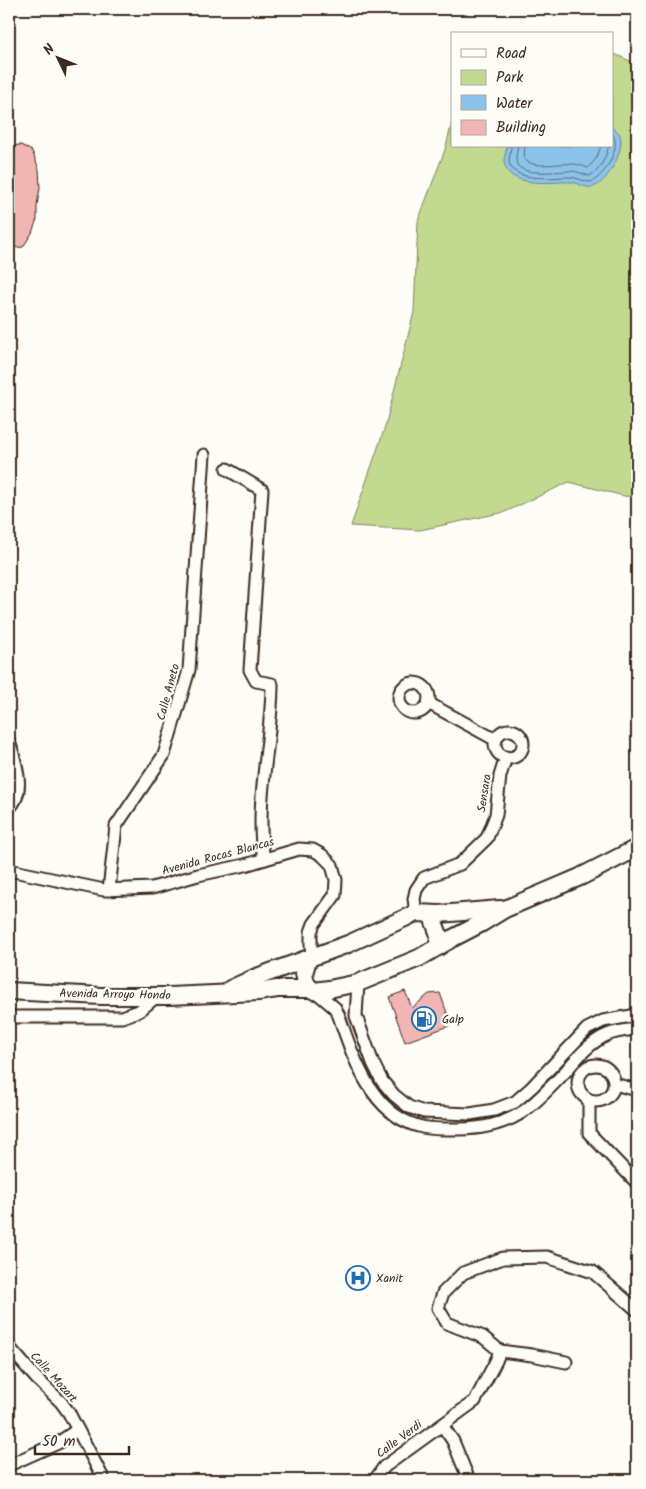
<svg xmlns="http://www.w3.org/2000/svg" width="646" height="1489" viewBox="0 0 646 1489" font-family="Kalam,sans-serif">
<rect width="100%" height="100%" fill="#fdfcf7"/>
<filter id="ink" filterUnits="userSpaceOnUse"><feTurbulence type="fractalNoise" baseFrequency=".02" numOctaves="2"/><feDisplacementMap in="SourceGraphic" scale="10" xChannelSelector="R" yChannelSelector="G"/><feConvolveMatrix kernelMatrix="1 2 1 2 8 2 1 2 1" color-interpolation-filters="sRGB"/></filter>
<g filter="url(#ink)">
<polygon fill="#c2da90" stroke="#7e8257" points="612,53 637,64 637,497 624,496 569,482 505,512 420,530 351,526 385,427 414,312 418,221 446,147 452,122 452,146 612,146"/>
<path fill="#8bc4ea" stroke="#6b8698" d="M 612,127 C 615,129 619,132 620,135 C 625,150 608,183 593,187 C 586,189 579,183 571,182 C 553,181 507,190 504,161 C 504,157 506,151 507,146 L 612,146 Z"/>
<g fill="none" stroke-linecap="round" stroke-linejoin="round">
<g stroke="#5b6870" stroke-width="1">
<path d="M 511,146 C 511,151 509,157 509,162 C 513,183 554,177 569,177 C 577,177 584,182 591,182 C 605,176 623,146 612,133"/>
<path d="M 518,146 C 517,152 514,161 518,166 C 527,176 558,171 570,171 C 577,171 583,174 589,176 C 601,171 605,158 609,146"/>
<path d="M 525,146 L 524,159 C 535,170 558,162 572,164 C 578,164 583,166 588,168 L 596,159 L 601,146"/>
</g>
</g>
<g fill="#f1b5b3" stroke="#3b2a1e">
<polygon points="21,145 32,151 39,169 40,188 37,205 37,219 32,233 23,247 9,248 9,146"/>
<polygon points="405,991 412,1008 429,994 440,993 448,1016 445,1016 449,1026 405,1042 389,997"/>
</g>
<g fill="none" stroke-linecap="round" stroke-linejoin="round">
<defs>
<g id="minor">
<path d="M 227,469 L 262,490 L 250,670 L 256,681 L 272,684 C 272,741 254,804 264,859"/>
<circle cx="414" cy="698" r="15"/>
<polyline points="428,703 496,740"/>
<circle cx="509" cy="744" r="14"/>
<path d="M 9,741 C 15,761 27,792 9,808"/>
<polyline points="9,870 104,890 152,888 198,875 245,865 299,849 313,850 322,855 332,865 336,880 335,895 314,924 311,932 311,947 313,957"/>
<polyline points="109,890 116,826 164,755 189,670 204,455"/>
<polyline points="416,913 414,899 416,890 424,878 460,864 487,838 496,815 500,776 506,757"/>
<polyline points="358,983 356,1016 373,1063 382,1081 394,1095 409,1107 424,1112 470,1114 494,1110 515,1102 532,1087 587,1029 603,1021 637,1015"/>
<path d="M 315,991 L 335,1008 L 339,1016 C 353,1057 371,1113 418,1126 C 430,1130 446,1129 459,1129 C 482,1129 505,1124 524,1111 C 539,1100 552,1086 565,1072 C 577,1058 590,1042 607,1035 C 616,1031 628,1030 637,1029"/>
<polyline points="9,1017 122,1017 139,1011 157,996"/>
<circle cx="596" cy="1083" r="18"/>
<polyline points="614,1084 637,1090"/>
<polyline points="589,1100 589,1133 637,1183"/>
<polyline points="9,1347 36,1378 61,1402 69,1413 104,1480"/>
<polyline points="500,1351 532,1355 566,1362"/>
<polyline points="442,1425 475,1401 496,1361 500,1351 483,1337 447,1323 438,1308 443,1293 463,1273 503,1258 547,1257 593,1272 637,1310"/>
<polyline points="9,1465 58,1443 77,1430"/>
<polyline points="375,1480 384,1467 442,1425 453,1441 469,1480"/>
</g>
<g id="secondary">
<polyline points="431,914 439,935 438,947"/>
<polyline points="308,960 304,973 306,983 311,989 315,991 329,989 358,983 419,958 453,938 482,923 505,909 580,877 637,848"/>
<polyline points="230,989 254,978 348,944 416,913 439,914 500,909"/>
<polyline points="9,991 101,996 169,996 258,992 277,989 311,989"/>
</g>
</defs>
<use href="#minor" stroke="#3b2a1e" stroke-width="15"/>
<use href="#secondary" stroke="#3b2a1e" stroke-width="20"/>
<use href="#minor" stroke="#fdfcf7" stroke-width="11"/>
<use href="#secondary" stroke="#fdfcf7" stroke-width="16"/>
</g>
</g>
<defs>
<symbol id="fuel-ring" viewBox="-11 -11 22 22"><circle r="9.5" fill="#fdfcf7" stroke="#1f6fb2" stroke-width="1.5"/><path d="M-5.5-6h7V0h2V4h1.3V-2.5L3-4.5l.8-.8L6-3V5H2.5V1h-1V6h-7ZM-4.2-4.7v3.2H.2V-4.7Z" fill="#1f6fb2"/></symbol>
<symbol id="hospital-ring" viewBox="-11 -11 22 22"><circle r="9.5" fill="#fdfcf7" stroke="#1f6fb2" stroke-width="1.5"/><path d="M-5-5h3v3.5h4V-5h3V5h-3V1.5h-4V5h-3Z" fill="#1f6fb2"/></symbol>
</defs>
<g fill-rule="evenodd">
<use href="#fuel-ring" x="410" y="1005" width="28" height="28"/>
<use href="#hospital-ring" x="344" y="1264" width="28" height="28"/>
</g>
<g text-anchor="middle" stroke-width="4.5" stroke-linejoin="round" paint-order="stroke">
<g font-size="12" fill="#3b2a1e" stroke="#fdfcf7">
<text transform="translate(168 692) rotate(-75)" y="4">Calle Aneto</text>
<text transform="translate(484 793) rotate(-81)" y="4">Sensara</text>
<text transform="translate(218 856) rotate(-15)" y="4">Avenida Rocas Blancas</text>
<text transform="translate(115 994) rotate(1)" y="4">Avenida Arroyo Hondo</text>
<text transform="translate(54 1377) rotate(48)" y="4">Calle Mozart</text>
<text transform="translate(399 1439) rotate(-37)" y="4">Calle Verdi</text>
</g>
<g font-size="12" fill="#3b2a1e" stroke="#fdfcf7" text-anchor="start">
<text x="442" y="1023">Galp</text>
<text x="376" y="1282">Xanit</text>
</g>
</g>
<rect width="646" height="1489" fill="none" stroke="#fdfcf7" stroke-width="30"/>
<rect x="15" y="15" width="616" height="1459" fill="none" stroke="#3b2a1e" stroke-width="2" filter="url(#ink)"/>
<rect x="451" y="32" width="162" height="115" fill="#fdfcf7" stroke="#afa8a0"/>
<rect x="461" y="49" width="25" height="8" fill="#fdfcf7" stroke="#afa8a0"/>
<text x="496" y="58" font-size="15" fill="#3b2a1e">Road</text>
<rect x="461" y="70" width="25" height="15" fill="#c2da90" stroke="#afa8a0"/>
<text x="496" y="82" font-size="15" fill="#3b2a1e">Park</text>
<rect x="461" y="95" width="25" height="15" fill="#8bc4ea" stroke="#afa8a0"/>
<text x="496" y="108" font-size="15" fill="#3b2a1e">Water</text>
<rect x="461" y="120" width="25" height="15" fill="#f1b5b3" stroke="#afa8a0"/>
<text x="496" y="132" font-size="15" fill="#3b2a1e">Building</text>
<g transform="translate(58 58) rotate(313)" stroke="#fdfcf7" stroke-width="4" paint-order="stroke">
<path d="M0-4L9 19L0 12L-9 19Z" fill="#3b2a1e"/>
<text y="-8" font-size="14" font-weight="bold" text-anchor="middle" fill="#3b2a1e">N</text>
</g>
<path d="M35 1446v8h94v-8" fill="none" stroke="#3b2a1e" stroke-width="2.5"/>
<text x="42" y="1446" font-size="15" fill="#3b2a1e" stroke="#fdfcf7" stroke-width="4" paint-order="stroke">50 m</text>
</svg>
